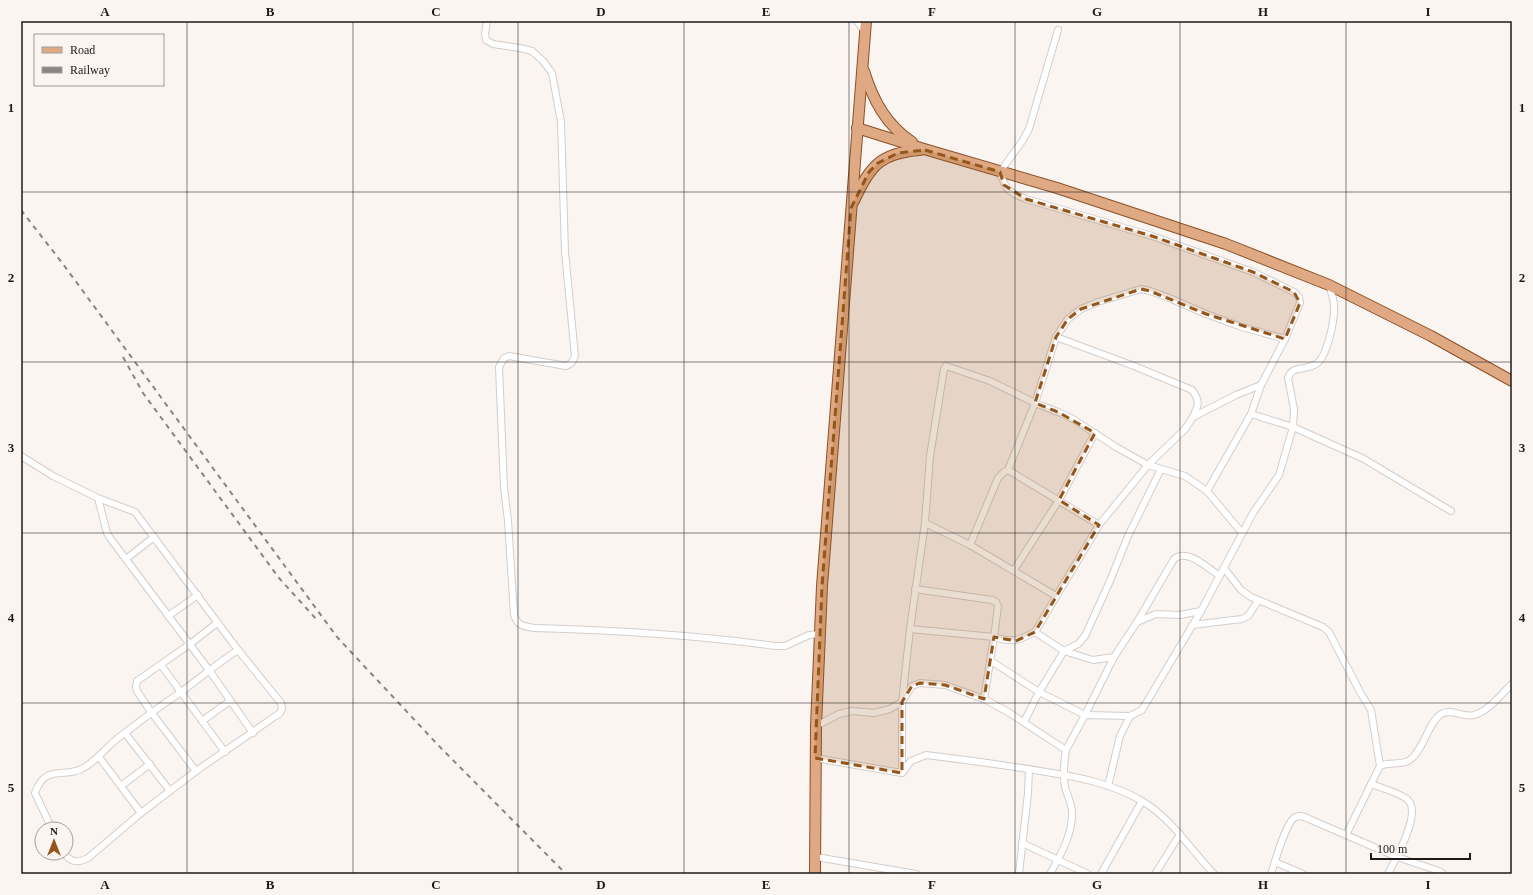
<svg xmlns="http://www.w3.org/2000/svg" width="1533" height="895" viewBox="0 0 1533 895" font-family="Georgia,serif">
<rect width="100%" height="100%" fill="#fbf5f2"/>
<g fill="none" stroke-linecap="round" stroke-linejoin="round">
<defs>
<g id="street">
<path d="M 487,21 L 485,34 L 486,40 L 493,44 L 520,48 L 532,51 L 543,61 L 552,73 L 561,122 L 565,252 L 575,356 C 573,362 571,364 566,366 L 509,356 L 504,358 L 499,367 L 504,487 L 508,521 L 514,615 C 518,626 523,626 534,628 C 615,630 695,635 776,646 L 785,646 L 809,635 L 820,634"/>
<polyline points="857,21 865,32"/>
<path d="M 1058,30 L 1029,129 L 1023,140 L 1000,172 C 1006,191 1009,192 1026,199 L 1152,236 L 1253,272 L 1294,292 L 1299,297 L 1300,303 L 1285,339 L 1261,385 L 1251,414 L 1207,491"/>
<path d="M 1056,337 L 1134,366 L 1192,390 C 1201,402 1198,405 1193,417"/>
<polyline points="1251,414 1293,427 1364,459 1451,511"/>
<path d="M 21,456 L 53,476 L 98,498 L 135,512 L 238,650 L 281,703 L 282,709 L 280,713 L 196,771 L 141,813 L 88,858 C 78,863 71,863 64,853"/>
<polyline points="1008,470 1099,525"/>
<polyline points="98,498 107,533 110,538 209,670 253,733"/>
<polyline points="925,523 970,545 1056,596"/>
<polyline points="970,545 998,478 1004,472 1008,470 1035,403 1056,337 1068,319 1081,309 1098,302 1141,289 1150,291 1167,297 1206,314 1239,326 1285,339"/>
<polyline points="126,559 154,537"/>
<polyline points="1224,568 1241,590 1251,597 1323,627 1329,632 1360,692 1371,710 1380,766 1346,835"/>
<polyline points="1014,570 1059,500 1095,433"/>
<polyline points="168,616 198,595"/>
<path d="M 1137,622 L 1174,559 C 1188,548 1207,568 1220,576"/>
<polyline points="1192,625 1242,619 1248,616 1258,601"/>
<polyline points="910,629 994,637 998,606 996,602 992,600 915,589"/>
<polyline points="1035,632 1099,525 1148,465 1185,429 1193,417 1236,395 1261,385"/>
<polyline points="991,661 1039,692 1085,715 1114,657"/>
<polyline points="161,665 225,752"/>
<path d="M 984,699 L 994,637 C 1014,643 1017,641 1035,632 L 1064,651 L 1078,644 L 1085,636 L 1110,581 L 1128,536 L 1161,469"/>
<polyline points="202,721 230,701"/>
<polyline points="1024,722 1039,692 1064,651 1093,660 1114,657 1137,622 1156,614 1180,615 1201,611"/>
<path d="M 816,726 L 839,714 L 852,711 L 874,713 L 890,709 L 902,702 L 912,686 L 920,683 L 945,685 L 984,699 L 1008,712 L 1066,750 C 1064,762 1063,775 1065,787 C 1067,795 1071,802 1072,811 C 1073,834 1061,854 1050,874"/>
<polyline points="125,733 170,791"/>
<path d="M 1066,750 L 1085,715 L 1130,716 L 1142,710 L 1201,611 L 1253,513 L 1279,475 L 1293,427 L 1294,409 L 1288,378 C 1291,365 1306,371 1316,364 C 1327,358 1335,319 1334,306 C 1334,299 1331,292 1329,285"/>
<polyline points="99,757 141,813"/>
<path d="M 815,758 L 902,773 L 911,761 L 926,755 C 966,760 1006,765 1046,772 C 1079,777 1113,784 1142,801 C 1171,818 1191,850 1214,874"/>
<path d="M 1380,766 C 1389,761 1401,766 1410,760 C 1424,749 1428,723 1441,714 C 1451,708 1464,718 1474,715 C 1489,711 1501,694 1512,684"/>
<polyline points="196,771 151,712 137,691 136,687 137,681 190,644 217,623"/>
<polyline points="902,773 902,702 910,629 925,523 930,456 944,369 946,366 990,381 1035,403 1058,412 1073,419 1116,447 1148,465 1185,476 1207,491 1242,533"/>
<path d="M 1371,784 C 1381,788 1401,793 1408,800 C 1422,813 1395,860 1388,874"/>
<polyline points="121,786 150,764"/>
<polyline points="1108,786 1120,736 1130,716"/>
<path d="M 52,829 L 35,793 C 46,762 66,780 85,767 C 95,761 102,753 110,745 C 117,738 126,732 134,726 C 149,714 165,703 181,692 C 200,678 218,663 238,650"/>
<polyline points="1022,843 1088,874"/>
<polyline points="816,857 916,874"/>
<polyline points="1275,862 1303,874"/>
<polyline points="1019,874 1028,793 1029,769"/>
<polyline points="1101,874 1142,801"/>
<polyline points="1155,874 1180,834"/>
<path d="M 1271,874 C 1275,862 1285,825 1294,818 C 1299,814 1305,817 1309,819 L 1397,857 L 1439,871 L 1443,874"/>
</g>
<g id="primary">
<path d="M 864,71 C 873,100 886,125 912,142"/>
<polyline points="857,128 924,149 1057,188 1226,244 1329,285 1431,336 1512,381"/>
<path d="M 854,201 C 870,166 880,153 920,150"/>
<polyline points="815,874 816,726 822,586 866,21"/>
</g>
</defs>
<use href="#street" stroke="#d3cecb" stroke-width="8"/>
<use href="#primary" stroke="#8c5128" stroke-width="12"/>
<use href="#street" stroke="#fff" stroke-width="6"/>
<use href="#primary" stroke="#dea983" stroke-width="10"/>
<g stroke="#898583" stroke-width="2" stroke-dasharray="5 5" stroke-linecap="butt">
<polyline points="21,210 63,264 337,637 438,745 566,874"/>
<polyline points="123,357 143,393 279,578 317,620"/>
</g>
</g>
<path fill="#94561b" fill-opacity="0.2" stroke="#94561b" stroke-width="3" stroke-dasharray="8 5" stroke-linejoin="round" d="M 925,150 L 1000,172 L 1004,185 L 1026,199 L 1152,236 L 1253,272 L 1294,292 L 1300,303 L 1285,339 L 1206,314 L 1150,291 L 1141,289 L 1081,309 L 1068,319 L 1056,337 L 1035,403 L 1058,412 L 1095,433 L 1059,500 L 1099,525 L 1035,632 L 1016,641 L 994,637 L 984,699 L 945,685 L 920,683 L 912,686 L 902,702 L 902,773 L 815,758 L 822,586 L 851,208 L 869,172 L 878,163 L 898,153 Z"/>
<path fill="none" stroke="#1c1a19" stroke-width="1" stroke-opacity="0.55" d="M 187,21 L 187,874M 353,21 L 353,874M 518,21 L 518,874M 684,21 L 684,874M 849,21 L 849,874M 1015,21 L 1015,874M 1180,21 L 1180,874M 1346,21 L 1346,874M 21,192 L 1512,192M 21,362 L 1512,362M 21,533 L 1512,533M 21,703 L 1512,703"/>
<rect width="1533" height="895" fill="none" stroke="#fbf5f2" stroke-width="44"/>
<rect x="34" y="34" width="130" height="52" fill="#fbf5f2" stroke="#a29d9b"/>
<rect x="42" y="47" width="20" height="6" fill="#dea983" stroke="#a29d9b"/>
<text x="70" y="54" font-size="12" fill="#1c1a19">Road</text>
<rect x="42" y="67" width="20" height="6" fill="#898583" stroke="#a29d9b"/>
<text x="70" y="74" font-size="12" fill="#1c1a19">Railway</text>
<g transform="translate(54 841)"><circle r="19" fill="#fbf5f2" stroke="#a29d9b"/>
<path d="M0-3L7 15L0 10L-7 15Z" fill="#94561b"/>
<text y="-6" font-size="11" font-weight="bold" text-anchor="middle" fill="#1c1a19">N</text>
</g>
<path d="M1371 853v6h99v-6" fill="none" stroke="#1c1a19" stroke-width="2"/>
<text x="1377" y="853" font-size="12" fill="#1c1a19" stroke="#fbf5f2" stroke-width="3" paint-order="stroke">100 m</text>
<rect x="22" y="22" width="1489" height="851" fill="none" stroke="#1c1a19" stroke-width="1.5"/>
<g font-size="13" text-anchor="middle" font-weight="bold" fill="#1c1a19">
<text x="105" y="16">A</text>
<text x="270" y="16">B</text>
<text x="436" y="16">C</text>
<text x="601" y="16">D</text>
<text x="766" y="16">E</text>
<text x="932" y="16">F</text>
<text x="1097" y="16">G</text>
<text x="1263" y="16">H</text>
<text x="1428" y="16">I</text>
<text x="11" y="112">1</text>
<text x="1522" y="112">1</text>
<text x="11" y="282">2</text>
<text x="1522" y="282">2</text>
<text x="11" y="452">3</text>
<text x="1522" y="452">3</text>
<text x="11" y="622">4</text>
<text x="1522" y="622">4</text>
<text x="11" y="792">5</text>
<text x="1522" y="792">5</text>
<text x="105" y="889">A</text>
<text x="270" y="889">B</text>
<text x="436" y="889">C</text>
<text x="601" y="889">D</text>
<text x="766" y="889">E</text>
<text x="932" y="889">F</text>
<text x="1097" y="889">G</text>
<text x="1263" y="889">H</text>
<text x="1428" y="889">I</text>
</g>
</svg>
